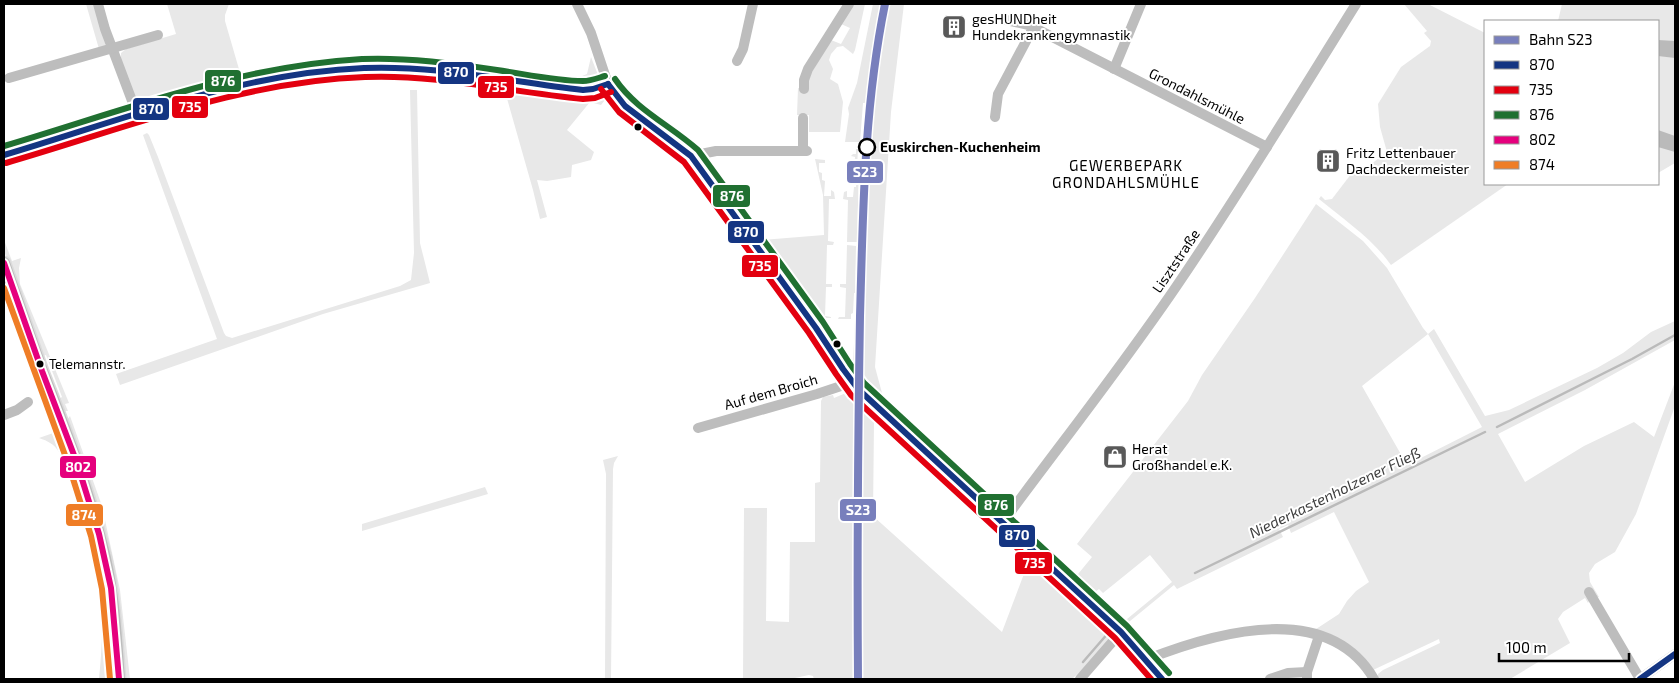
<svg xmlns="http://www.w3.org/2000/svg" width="1679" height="683" viewBox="0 0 1679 683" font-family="'Exo 2',sans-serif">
<rect width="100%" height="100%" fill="#fff"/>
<g fill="#e8e8e8" fill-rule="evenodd">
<polygon points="86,4 95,4 106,46 99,49"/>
<polygon points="167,4 229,4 225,15 225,21 241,76 139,104 136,101 121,59 121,53 126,49 176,34"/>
<polygon points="854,4 865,4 855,50 853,54 843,46 837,47 831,54 829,60 833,69 830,79 838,84 843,102 840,132 809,132 809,115 797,115 798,88 806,90 810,75 831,40 841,44 850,28 841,24"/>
<polygon points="873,4 882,4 870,66 866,103 863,103 860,142 845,142 849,114 848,108 857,83"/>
<polygon points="888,4 904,4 891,112 875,367 882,393 877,397 862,382 870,115 875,73"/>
<path d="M 1404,4 L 1428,4 L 1485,33 L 1485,184 L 1508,184 L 1391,265 C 1372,238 1344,220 1319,199 L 1321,196 L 1325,200 L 1332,199 L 1358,165 L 1362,171 L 1387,152 L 1380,127 L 1378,104 L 1401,67 L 1430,46 L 1431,41 L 1424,33 L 1427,31 Z"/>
<polygon points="1562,4 1675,4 1675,163 1658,173 1658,21 1558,21"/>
<polygon points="591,57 598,75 584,81 570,81 587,74"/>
<path d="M 383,61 L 431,63 L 493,71 L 494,73 C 446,69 398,61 349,64 C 279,68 212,89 144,107 L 180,95 L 269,72 L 330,63 Z"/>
<polygon points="505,83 567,93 601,94 608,96 601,105 590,102 567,130 594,152 591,160 572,165 571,177 547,181 537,180 547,217 540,219 533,190 504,88"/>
<polygon points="410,90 417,90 420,243 430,283 323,314 120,385 116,374 217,339 143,135 147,133 149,135 158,157 224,333 226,336 232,338 400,286 411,280 414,253"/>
<path d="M 124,111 L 125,113 C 87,126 47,141 7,145 L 7,144 L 4,143 Z"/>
<polygon points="856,149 858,149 857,167 859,167 857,242 847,242 848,200 843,199 844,192 847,191 847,197 853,197 854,187 856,187 857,172 854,172 855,157 851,156 853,154 856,154"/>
<polygon points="815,159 825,160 825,163 819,163 819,172 822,173 822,180 825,181 824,196 831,196 831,190 834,192 835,199 829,199 828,241 834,242 833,245 827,245 826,284 832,284 832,287 826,287 825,316 831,317 831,318 822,318 819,320 761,240 824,235 823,195"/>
<path d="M 1316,204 L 1363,241 L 1387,268 L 1423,328 L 1428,334 L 1434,329 L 1485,416 L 1509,410 L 1597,368 L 1623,353 L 1651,332 L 1675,321 L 1675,340 L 1585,390 L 1498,434 L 1525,482 L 1584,446 L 1634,422 L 1654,437 L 1675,382 L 1675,406 L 1636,514 L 1615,552 L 1595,564 L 1589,573 L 1590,582 L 1599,597 L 1590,599 L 1588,603 L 1585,598 L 1563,612 L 1558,619 L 1570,643 L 1510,679 L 1378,679 L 1378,674 L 1383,670 L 1440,643 L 1439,639 L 1373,670 L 1313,631 L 1339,614 L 1347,601 L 1356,591 L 1369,582 L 1334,512 L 1291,533 L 1288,525 L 1279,529 L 1283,537 L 1177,589 L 1174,585 L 1124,626 L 1121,624 L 1172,582 L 1150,555 L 1103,593 L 1099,589 L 1091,595 L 1074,579 L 1092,557 L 1077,544 L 1188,401 L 1202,375 L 1255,298 ZM 1428,334 L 1482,427 L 1407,465 L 1362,386 Z"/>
<polygon points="4,240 12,261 21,258 19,268 20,284 69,403 65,404 68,411 64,411 59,399 62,397 46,355 43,356 4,251"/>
<polygon points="847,245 856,246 855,293 854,293 853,313 851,314 851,319 838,319 839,317 845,317 846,288 840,287 840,284 846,284"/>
<polygon points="855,319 858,319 856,376 851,369 853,367"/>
<polygon points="846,393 854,396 855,679 814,679 813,676 809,675 790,679 743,679 744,508 767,508 766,621 789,622 790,542 815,542 815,483 820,482 821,401 823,397 833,395 834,398"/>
<polygon points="862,402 877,416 874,421 873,516 1002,632 1030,558 1112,634 1110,638 1084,668 1072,679 861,679"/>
<polygon points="70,416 102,506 120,590 130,679 126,679 123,642 115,588 67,420"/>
<path d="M 56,432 C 88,511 108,594 107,679 L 99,679 C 101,658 103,636 101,614 C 98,562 80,501 59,452 C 54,444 48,441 39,438 Z"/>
<polygon points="618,456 614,463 613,469 611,679 605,679 606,474 603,460"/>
<polygon points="485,487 488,494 362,531 362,524"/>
</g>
<g fill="#bababa">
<polygon points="1658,40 1675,41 1675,58 1658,56"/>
<polygon points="1658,130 1675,136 1675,152 1658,147"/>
</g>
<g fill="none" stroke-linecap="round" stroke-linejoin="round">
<g stroke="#bababa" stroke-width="2.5">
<polyline points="1497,427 1632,359 1675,335"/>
<polyline points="1195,573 1485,432"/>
<polyline points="1083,662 1109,632"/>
</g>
<defs>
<path id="major" d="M 4,263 C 17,299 29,335 42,371 C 66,432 90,494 105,558 C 114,598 116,639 119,679"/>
</defs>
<use href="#major" stroke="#dbdbdb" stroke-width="15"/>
<g stroke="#bdbdbd" stroke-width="10">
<polyline points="98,4 105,29 137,114"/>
<path d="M 577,4 L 591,33 L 608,84 L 615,95 L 631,111 L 668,136 L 691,156 L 800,308 C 825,335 838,370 865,395 L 1121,632 L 1162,679"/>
<polyline points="1006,20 1029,25 1267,147"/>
<polyline points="737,61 743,49 753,4"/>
<polyline points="1114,69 1141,4"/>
<polyline points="9,78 158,35"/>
<polyline points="804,89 804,80 808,69 849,4"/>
<polyline points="995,117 998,94 1033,28"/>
<polyline points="803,151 803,118"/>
<path d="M 4,155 C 122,122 240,72 364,68 C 438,65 510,83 583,90 L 593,89 L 608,84"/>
<polyline points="691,156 716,151 807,151"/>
<polyline points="4,415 17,410 28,402"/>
<polyline points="698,428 817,394 841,386 850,380"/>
<path d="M 1003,522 C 1062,442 1124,364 1180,281 C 1241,191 1298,97 1356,4"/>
<polyline points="1589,592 1640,679"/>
<path d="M 1145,660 C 1213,633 1327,599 1374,679"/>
<polyline points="1080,679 1121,632"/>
<polyline points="1270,679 1288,673 1307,672"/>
<polyline points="1307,679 1307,672 1319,636"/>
<polyline points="1640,679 1675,654"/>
</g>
<use href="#major" stroke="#bdbdbd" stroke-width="12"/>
<defs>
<g id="bus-1">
<polyline points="608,84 625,106 691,156 816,328 843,369 858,389 1121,632 1162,679"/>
<path d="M 4,155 C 122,120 240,73 364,68 C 438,65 510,82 583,90 L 593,89 L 608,84"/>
<polyline points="1640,679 1675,654"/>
</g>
<g id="bus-2">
<polyline points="601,89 619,112 684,162 809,333 836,374 851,395 1115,638 1151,679"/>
<path d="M 6,163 C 124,129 242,81 365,77 C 438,74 510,92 583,99 L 595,98 L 611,92"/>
</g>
<g id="bus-3">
<path d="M 615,79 C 636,110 670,125 698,150 L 823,322 L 850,364 L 864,383 L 1127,626 L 1169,673"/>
<path d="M 4,146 C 122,111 238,66 362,59 C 407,57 453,63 497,70 C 525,74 556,81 583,81 C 591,81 598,78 605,76"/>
</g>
<polyline id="bus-4" points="4,263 42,371 77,463 99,534 111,588 119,679"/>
<polyline id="bus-5" points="4,288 69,466 91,536 102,589 110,679"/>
</defs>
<use href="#bus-1" stroke="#fff" stroke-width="10"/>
<use href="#bus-2" stroke="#fff" stroke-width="10"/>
<use href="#bus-3" stroke="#fff" stroke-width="10"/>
<use href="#bus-4" stroke="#fff" stroke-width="10"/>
<use href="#bus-5" stroke="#fff" stroke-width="10"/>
<use href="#bus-1" stroke="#143582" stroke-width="6"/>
<use href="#bus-2" stroke="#e3000f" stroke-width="6"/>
<use href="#bus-3" stroke="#207031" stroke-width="6"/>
<use href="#bus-4" stroke="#e5007d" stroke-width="6"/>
<use href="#bus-5" stroke="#ef7d26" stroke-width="6"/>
<defs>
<path id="rail-1" d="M 858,679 C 857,558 858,437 860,316 C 863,211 864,107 885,4"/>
</defs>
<use href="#rail-1" stroke="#fff" stroke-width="11"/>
<use href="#rail-1" stroke="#787fbc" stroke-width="8"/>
</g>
<defs>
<symbol id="building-square" viewBox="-11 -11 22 22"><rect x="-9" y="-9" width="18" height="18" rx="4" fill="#595959" stroke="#fff"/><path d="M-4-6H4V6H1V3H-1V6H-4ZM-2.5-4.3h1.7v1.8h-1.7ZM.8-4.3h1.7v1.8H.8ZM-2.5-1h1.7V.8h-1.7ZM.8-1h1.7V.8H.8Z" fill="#fff"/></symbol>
<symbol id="shop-square" viewBox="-11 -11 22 22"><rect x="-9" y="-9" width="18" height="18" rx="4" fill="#595959" stroke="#fff"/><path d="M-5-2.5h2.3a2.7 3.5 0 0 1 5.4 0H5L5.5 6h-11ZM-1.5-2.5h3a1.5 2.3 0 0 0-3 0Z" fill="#fff"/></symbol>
</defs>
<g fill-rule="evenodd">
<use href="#building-square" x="940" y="13" width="28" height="28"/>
<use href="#building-square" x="1314" y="147" width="28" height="28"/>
<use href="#shop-square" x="1101" y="443" width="28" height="28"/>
</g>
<g fill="#000" stroke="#fff" stroke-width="2">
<circle cx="638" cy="127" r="4.5"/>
<circle cx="837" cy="344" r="4.5"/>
<circle cx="40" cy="364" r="4.5"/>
</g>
<circle fill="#fff" stroke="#000" stroke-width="2.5" cx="867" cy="147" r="8"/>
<g text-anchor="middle" stroke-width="4" stroke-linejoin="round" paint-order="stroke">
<g font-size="13" fill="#000" stroke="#fff" text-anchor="start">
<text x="49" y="369">Telemannstr.</text>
</g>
<g font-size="14" fill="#000" stroke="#fff" text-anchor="start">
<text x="972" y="24">gesHUNDheit<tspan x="972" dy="16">Hundekrankengymnastik</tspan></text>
<text x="1346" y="158">Fritz Lettenbauer<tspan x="1346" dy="16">Dachdeckermeister</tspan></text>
<text x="1132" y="454">Herat<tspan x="1132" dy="16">Großhandel e.K.</tspan></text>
</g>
<g font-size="14" fill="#000" stroke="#fff">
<text transform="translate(1197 96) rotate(27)" y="5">Grondahlsmühle</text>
<text transform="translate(1176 261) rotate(-56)" y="5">Lisztstraße</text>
<text transform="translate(771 392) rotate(-16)" y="5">Auf dem Broich</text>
</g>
<g font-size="14" font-weight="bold" fill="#000" stroke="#fff" text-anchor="start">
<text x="880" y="152">Euskirchen-Kuchenheim</text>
</g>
<g font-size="15" letter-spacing="1" fill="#000" stroke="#fff">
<text x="1126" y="171">GEWERBEPARK<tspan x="1126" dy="17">GRONDAHLSMÜHLE</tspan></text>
</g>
<g font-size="15" font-style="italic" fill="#3e3e3e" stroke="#fff">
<text transform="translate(1335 493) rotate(-26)" y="5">Niederkastenholzener Fließ</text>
</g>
</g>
<g stroke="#fff" stroke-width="2">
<rect x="437" y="61" width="38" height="24" rx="5" fill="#143582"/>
<rect x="204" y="69" width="38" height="24" rx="5" fill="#207031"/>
<rect x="477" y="75" width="38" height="24" rx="5" fill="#e3000f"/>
<rect x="171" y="95" width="38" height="24" rx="5" fill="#e3000f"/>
<rect x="132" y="97" width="38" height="24" rx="5" fill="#143582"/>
<rect x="846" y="160" width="38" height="24" rx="5" fill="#787fbc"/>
<rect x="712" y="184" width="39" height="24" rx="5" fill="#207031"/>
<rect x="727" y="220" width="38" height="24" rx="5" fill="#143582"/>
<rect x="741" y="254" width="38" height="24" rx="5" fill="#e3000f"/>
<rect x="59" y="455" width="38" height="24" rx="5" fill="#e5007d"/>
<rect x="977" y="493" width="38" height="24" rx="5" fill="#207031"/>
<rect x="839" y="498" width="38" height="24" rx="5" fill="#787fbc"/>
<rect x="65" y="503" width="39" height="24" rx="5" fill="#ef7d26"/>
<rect x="998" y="524" width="38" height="24" rx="5" fill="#143582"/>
<rect x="1014" y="551" width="39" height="24" rx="5" fill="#e3000f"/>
</g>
<g font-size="14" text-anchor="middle" font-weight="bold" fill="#fff">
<text x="456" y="77">870</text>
<text x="223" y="86">876</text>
<text x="496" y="92">735</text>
<text x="190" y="112">735</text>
<text x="151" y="114">870</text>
<text x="865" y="177">S23</text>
<text x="732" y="201">876</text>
<text x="746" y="237">870</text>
<text x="760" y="271">735</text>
<text x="78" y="472">802</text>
<text x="996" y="510">876</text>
<text x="858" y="515">S23</text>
<text x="84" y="520">874</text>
<text x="1017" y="540">870</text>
<text x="1034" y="568">735</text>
</g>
<rect width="1679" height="683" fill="none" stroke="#000000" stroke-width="10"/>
<rect x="1484" y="20" width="175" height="165" fill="#ffffff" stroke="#999999"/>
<rect x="1494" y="36" width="25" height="8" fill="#787fbc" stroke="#999999"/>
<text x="1529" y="45" font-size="15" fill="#000000">Bahn S23</text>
<rect x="1494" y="61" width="25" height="8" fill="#143582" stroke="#999999"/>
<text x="1529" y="70" font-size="15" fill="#000000">870</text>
<rect x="1494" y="86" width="25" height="8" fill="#e3000f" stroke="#999999"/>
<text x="1529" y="95" font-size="15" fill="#000000">735</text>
<rect x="1494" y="111" width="25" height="8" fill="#207031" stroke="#999999"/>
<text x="1529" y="120" font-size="15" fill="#000000">876</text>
<rect x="1494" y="136" width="25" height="8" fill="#e5007d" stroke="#999999"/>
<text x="1529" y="145" font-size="15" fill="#000000">802</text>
<rect x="1494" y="161" width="25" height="8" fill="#ef7d26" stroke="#999999"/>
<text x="1529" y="170" font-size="15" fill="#000000">874</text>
<path d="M1499 653v8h130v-8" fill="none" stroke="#000000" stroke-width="2.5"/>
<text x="1506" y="653" font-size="15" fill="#000000" stroke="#ffffff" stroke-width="4" paint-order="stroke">100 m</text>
</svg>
